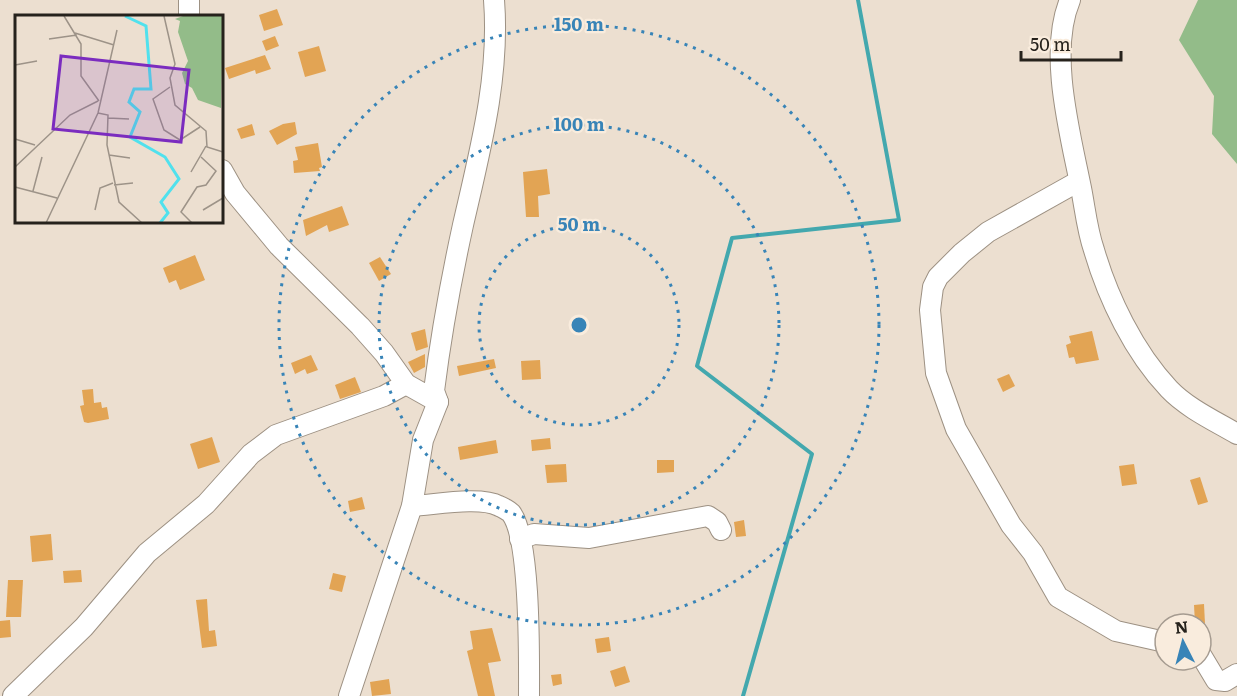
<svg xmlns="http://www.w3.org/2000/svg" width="1237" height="696" viewBox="0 0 1237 696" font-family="Literata,serif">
<rect width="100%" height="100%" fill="#ecdfd0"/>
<polygon fill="#93bc89" points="1198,0 1237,0 1237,164 1212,134 1214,96 1179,40"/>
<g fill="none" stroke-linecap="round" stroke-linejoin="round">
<polyline stroke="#43a8ae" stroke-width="4" points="743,696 812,454 697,366 732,238 899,220 858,0"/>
</g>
<g fill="#e2a454">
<polygon points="277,9 283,25 264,31 259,15"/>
<polygon points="275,36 279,46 266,51 262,41"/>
<polygon points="319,46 326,71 305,77 298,52"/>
<polygon points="265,55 271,69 256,74 255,70 229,79 225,68"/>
<polygon points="295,122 297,134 277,145 269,131 283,124"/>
<polygon points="252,124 255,135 241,139 237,129"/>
<polygon points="318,143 322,167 319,168 320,171 294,173 293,161 298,160 295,147"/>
<polygon points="547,169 550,194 538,196 539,217 526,217 523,172"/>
<polygon points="342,206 349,225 329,232 327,225 306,236 303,220"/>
<polygon points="195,255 205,280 180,290 176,280 169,283 163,268"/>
<polygon points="380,257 391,274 379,281 369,263"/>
<polygon points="425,329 428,347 416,351 411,333"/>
<polygon points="1092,331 1099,360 1076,364 1074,357 1069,358 1066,345 1071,343 1069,336"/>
<polygon points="425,354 425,367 414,373 408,362"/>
<polygon points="311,355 318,370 307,374 305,369 295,374 291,363"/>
<polygon points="494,359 496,368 459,376 457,366"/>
<polygon points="540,360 541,379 522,380 521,361"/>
<polygon points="1009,374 1015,386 1003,392 997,379"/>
<polygon points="355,377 361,392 340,399 335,385"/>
<polygon points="93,389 94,403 101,402 102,408 107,407 109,419 88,423 84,422 80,406 84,405 82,390"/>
<polygon points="212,437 220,462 198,469 190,444"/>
<polygon points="550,438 551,449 532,451 531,440"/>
<polygon points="496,440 498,453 460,460 458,447"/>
<polygon points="657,460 674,460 674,472 657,473"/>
<polygon points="566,464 567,482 547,483 545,465"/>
<polygon points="1134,464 1137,484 1122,486 1119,466"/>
<polygon points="1200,477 1208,502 1198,505 1190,480"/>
<polygon points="362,497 365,509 350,512 348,501"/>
<polygon points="744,520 746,536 736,537 734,522"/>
<polygon points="51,534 53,560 32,562 30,536"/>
<polygon points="81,570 82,582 64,583 63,571"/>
<polygon points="333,573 346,576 342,592 329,589"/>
<polygon points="8,580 23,580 21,617 6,617"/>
<polygon points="207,599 209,631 215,630 217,646 202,648 196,600"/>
<polygon points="1204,604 1205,624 1195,624 1194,605"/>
<polygon points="10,620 11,637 0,638 0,621"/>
<polygon points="492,628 501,661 488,663 495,696 478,696 467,651 473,649 470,631"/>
<polygon points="609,637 611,651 597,653 595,639"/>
<polygon points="625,666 630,682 615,687 610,671"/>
<polygon points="561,674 562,684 553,686 551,675"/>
<polygon points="389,679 391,694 372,696 370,682"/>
</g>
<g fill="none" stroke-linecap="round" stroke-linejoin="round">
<defs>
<g id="minor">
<path d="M 1070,0 C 1048,52 1070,133 1081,188 C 1085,208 1087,230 1094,250 C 1108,298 1134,352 1169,389 C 1187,408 1215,421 1237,434"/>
<polyline points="189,16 189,0"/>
<polyline points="222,170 235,193 279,246 360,326 384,353 406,384 438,402"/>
<polyline points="1079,181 988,232 962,253 938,277 933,287 930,310 936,373 956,429 1011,525 1033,553 1058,597 1116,631 1165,642"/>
<path d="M 412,506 C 434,505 480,496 499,506 C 502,507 509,511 511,513 C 531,539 529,660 529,696"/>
<polyline points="520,539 534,534 589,538 708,516 717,522 721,530"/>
<polyline points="1201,655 1216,680 1225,681 1237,674"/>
<polyline points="13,696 84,627 147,553 206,504 251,454 276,435 384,396 406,384"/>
<path d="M 349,696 L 412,506 L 423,440 L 438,402 L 434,391 C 441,335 451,280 463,225 C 480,151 500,76 494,0"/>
</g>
</defs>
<use href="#minor" stroke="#9d9183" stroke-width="22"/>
<use href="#minor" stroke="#fff" stroke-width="20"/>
</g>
<g fill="none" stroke="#3884b7" stroke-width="3" stroke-dasharray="3 6">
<circle cx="579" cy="325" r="100"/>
<circle cx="579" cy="325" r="200"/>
<circle cx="579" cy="325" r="300"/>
</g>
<g transform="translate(15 15)">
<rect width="208" height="208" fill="#ecdfd0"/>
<path d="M 168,1 L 208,1 L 206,93 L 183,85 L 177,73 L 170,69 L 167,58 L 173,46 L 163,17 L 165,6 L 160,4 Z" fill="#93bc89"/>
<path fill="none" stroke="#50e1ed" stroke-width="3" d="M 110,1 L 131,11 L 136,74 L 119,74 L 114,87 L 125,97 L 115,122 L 150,142 L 164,164 L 146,187 L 153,198 L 145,208"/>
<path fill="none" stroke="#9d9388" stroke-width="1.5" d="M 49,1 L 66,29 L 66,61 L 84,86M 149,1 L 160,49 L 155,63 L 160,90 L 191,116 L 192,132 L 208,137M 60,18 L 99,30M 34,24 L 62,20M 0,50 L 22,46M 155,72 L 138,84 L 149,115 L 165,125 L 185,112M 83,98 L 93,100 L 92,130 L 104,187 L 127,208M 93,103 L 114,104M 0,124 L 20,130M 94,140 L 115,143M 0,152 L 55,100 L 83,86M 176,157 L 191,131M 99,170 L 118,168M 0,172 L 42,183M 18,176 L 27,142M 80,195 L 85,173 L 98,168M 188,195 L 208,183M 31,208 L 83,98 L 102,15M 177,208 L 166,197 L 182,172 L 191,170 L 201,156 L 186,142"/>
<path fill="#7b2cbf" fill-opacity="0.15" stroke="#7b2cbf" stroke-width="3" d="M 46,41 L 174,55 L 166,127 L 38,114 Z"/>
<rect width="208" height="208" fill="none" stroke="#26221c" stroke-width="3"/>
</g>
<circle cx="579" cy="325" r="9" fill="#3884b7" stroke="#f9ecdd" stroke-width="3"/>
<g font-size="18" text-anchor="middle" font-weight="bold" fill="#3884b7" stroke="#f9ecdd" stroke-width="4.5" stroke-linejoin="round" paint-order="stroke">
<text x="579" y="31">150 m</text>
<text x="579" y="131">100 m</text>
<text x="579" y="231">50 m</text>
</g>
<g transform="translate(1183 642) rotate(354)"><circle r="28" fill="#f9ecdd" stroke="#a59b90" stroke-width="1.5"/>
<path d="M0-4.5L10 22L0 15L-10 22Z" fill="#3884b7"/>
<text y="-9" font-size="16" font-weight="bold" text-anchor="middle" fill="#26221c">N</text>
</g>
<path d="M1021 51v9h100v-9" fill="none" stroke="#26221c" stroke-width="3"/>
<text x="1030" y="51" font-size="18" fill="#26221c" stroke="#f9ecdd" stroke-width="4.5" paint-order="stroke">50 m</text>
</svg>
